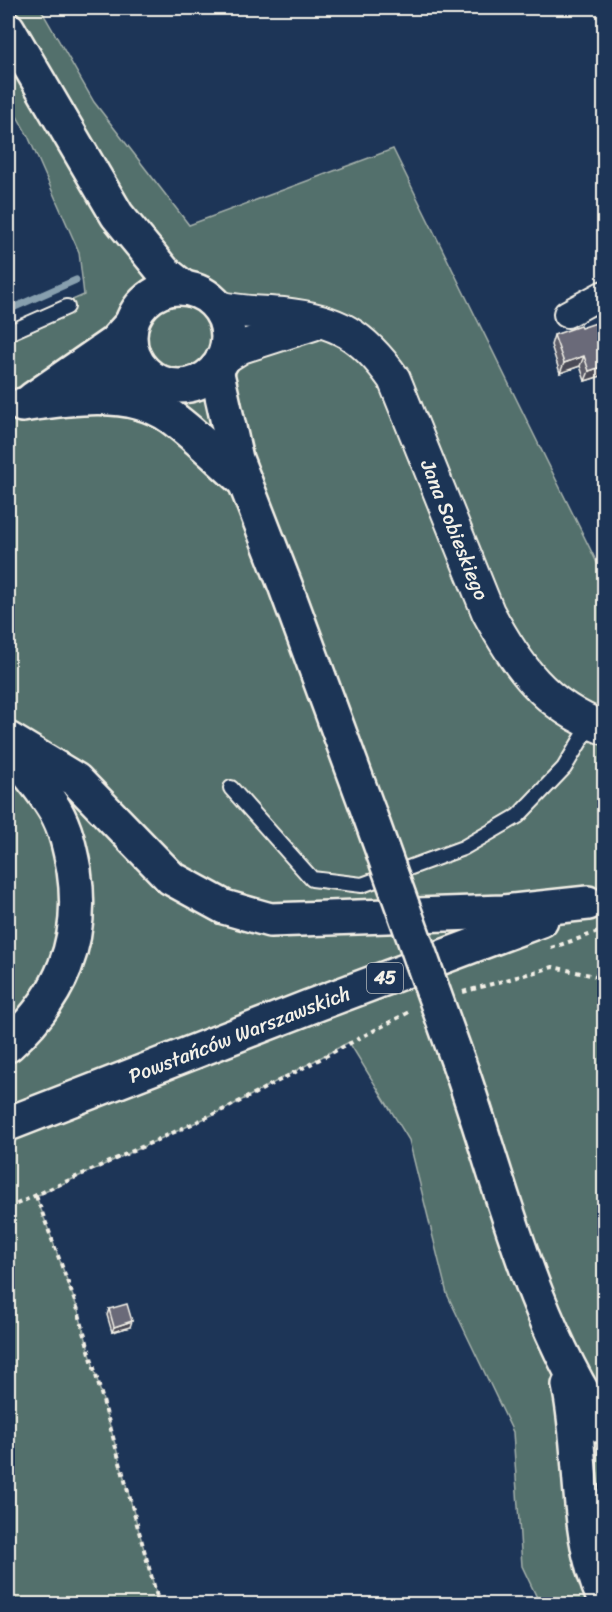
<svg xmlns="http://www.w3.org/2000/svg" width="612" height="1612" viewBox="0 0 612 1612" font-family="Sriracha,sans-serif">
<rect width="100%" height="100%" fill="#1d3557"/>
<filter id="ink" filterUnits="userSpaceOnUse"><feTurbulence type="fractalNoise" baseFrequency=".0167" numOctaves="2"/><feDisplacementMap in="SourceGraphic" scale="12" xChannelSelector="R" yChannelSelector="G"/><feConvolveMatrix kernelMatrix="1 2 1 2 8 2 1 2 1" color-interpolation-filters="sRGB"/></filter>
<g filter="url(#ink)">
<polygon fill="#536f6c" stroke="#a4b0aa" stroke-width="1.5" points="8,8 40,8 94,102 189,225 393,149 604,577 604,1604 540,1604 522,1566 513,1432 447,1294 409,1140 349,1042 227,1108 36,1196 78,1310 159,1604 8,1604 8,328 84,295 79,252 28,136 8,100"/>
<g fill="none" stroke-linecap="round" stroke-linejoin="round">
<polyline stroke="#879fae" stroke-width="7" points="8,310 76,280"/>
<defs>
<g id="service">
<polyline points="8,333 67,307"/>
<polyline points="231,788 312,879 362,885 463,848 518,816 564,768 591,723"/>
</g>
<polyline id="minor" points="567,314 604,294"/>
<g id="tertiary">
<path id="s1" d="M 218,307 C 240,313 261,312 283,314 C 338,320 363,335 394,379 L 488,612 C 517,666 545,706 604,728"/>
<polyline points="222,359 241,347 313,324"/>
</g>
<g id="secondary">
<polyline points="8,29 117,215 164,272 184,288"/>
<circle cx="179" cy="337" r="49"/>
<polyline points="216,369 236,459 285,585 369,813"/>
<path d="M 462,1072 C 503,1192 533,1322 604,1427"/>
<path d="M 569,1385 C 584,1456 574,1531 604,1599"/>
</g>
<g id="primary">
<polyline points="69,385 126,373 147,375"/>
<polyline points="33,399 114,343 131,324"/>
<path d="M 22,405 C 68,398 130,388 171,417 C 197,436 221,461 245,482"/>
<polyline points="8,739 76,780 171,878 224,907 270,920 504,912 588,903"/>
<path d="M 8,748 C 24,768 42,788 55,810 C 66,829 70,849 74,870 C 85,942 61,997 8,1045"/>
<path id="s2" d="M 8,1124 L 309,1007 L 541,920"/>
</g>
</defs>
<use href="#service" stroke="#f4f1e8" stroke-width="18"/>
<use href="#minor" stroke="#f4f1e8" stroke-width="30"/>
<use href="#tertiary" stroke="#f4f1e8" stroke-width="36"/>
<use href="#secondary" stroke="#f4f1e8" stroke-width="38"/>
<use href="#primary" stroke="#f4f1e8" stroke-width="38"/>
<g stroke="#f4f1e8" stroke-width="4" stroke-dasharray="4.5 4.5" stroke-linecap="butt">
<polyline points="551,948 604,930"/>
<polyline points="463,992 553,967 604,978"/>
<polyline points="36,1196 78,1310 159,1604"/>
<polyline points="8,1208 227,1108 411,1011"/>
</g>
<use href="#service" stroke="#1d3557" stroke-width="14"/>
<use href="#minor" stroke="#1d3557" stroke-width="26"/>
<use href="#tertiary" stroke="#1d3557" stroke-width="32"/>
<use href="#secondary" stroke="#1d3557" stroke-width="33"/>
<use href="#primary" stroke="#1d3557" stroke-width="33"/>
<defs>
<polyline id="secondary-bridge" points="369,813 462,1072"/>
</defs>
<use href="#secondary-bridge" stroke="#f4f1e8" stroke-width="38" stroke-linecap="butt"/>
<use href="#secondary-bridge" stroke="#1d3557" stroke-width="33"/>
</g>
<g fill="#5b5b68" stroke="#f4f1e8" stroke-width="1.5">
<polygon points="581,328 604,375 585,381 580,366 560,373 551,345 554,335"/>
<polygon points="109,1309 130,1327 112,1332 107,1315"/>
</g>
<g fill="#4a4a55" stroke="#f4f1e8" stroke-width="1.5">
<polygon points="584,356 580,366 560,373 564,363"/>
<polygon points="604,366 604,375 585,381 589,371"/>
<polygon points="132,1321 130,1327 112,1332 114,1327"/>
</g>
<g fill="#6a6a79" stroke="#f4f1e8" stroke-width="1.5">
<polygon points="599,322 604,337 604,349 603,349 604,354 604,366 589,371 584,356 564,363 554,335 580,326 581,328"/>
<polygon points="127,1304 132,1321 114,1327 109,1309"/>
</g>
</g>
<g text-anchor="middle" stroke-width="4.5" stroke-linejoin="round" paint-order="stroke">
<rect fill="#1d3557" stroke="#b4b9bc" stroke-width="1.5" x="367" y="963" width="36" height="30" rx="4.5"/>
<g font-size="18" font-weight="bold" fill="#f4f1e8">
<text x="385" y="984">45</text>
</g>
<g font-size="20" fill="#f4f1e8" stroke="#1d3557">
<text dy="7" stroke="none"><textPath href="#s1" startOffset="362">Jana Sobieskiego</textPath></text>
<text dy="7" stroke="none"><textPath href="#s2" startOffset="248">Powstańców Warszawskich</textPath></text>
</g>
</g>
<rect width="612" height="1612" fill="none" stroke="#1d3557" stroke-width="30"/>
<rect x="15" y="15" width="582" height="1582" fill="none" stroke="#f4f1e8" stroke-width="2" filter="url(#ink)"/>
</svg>
